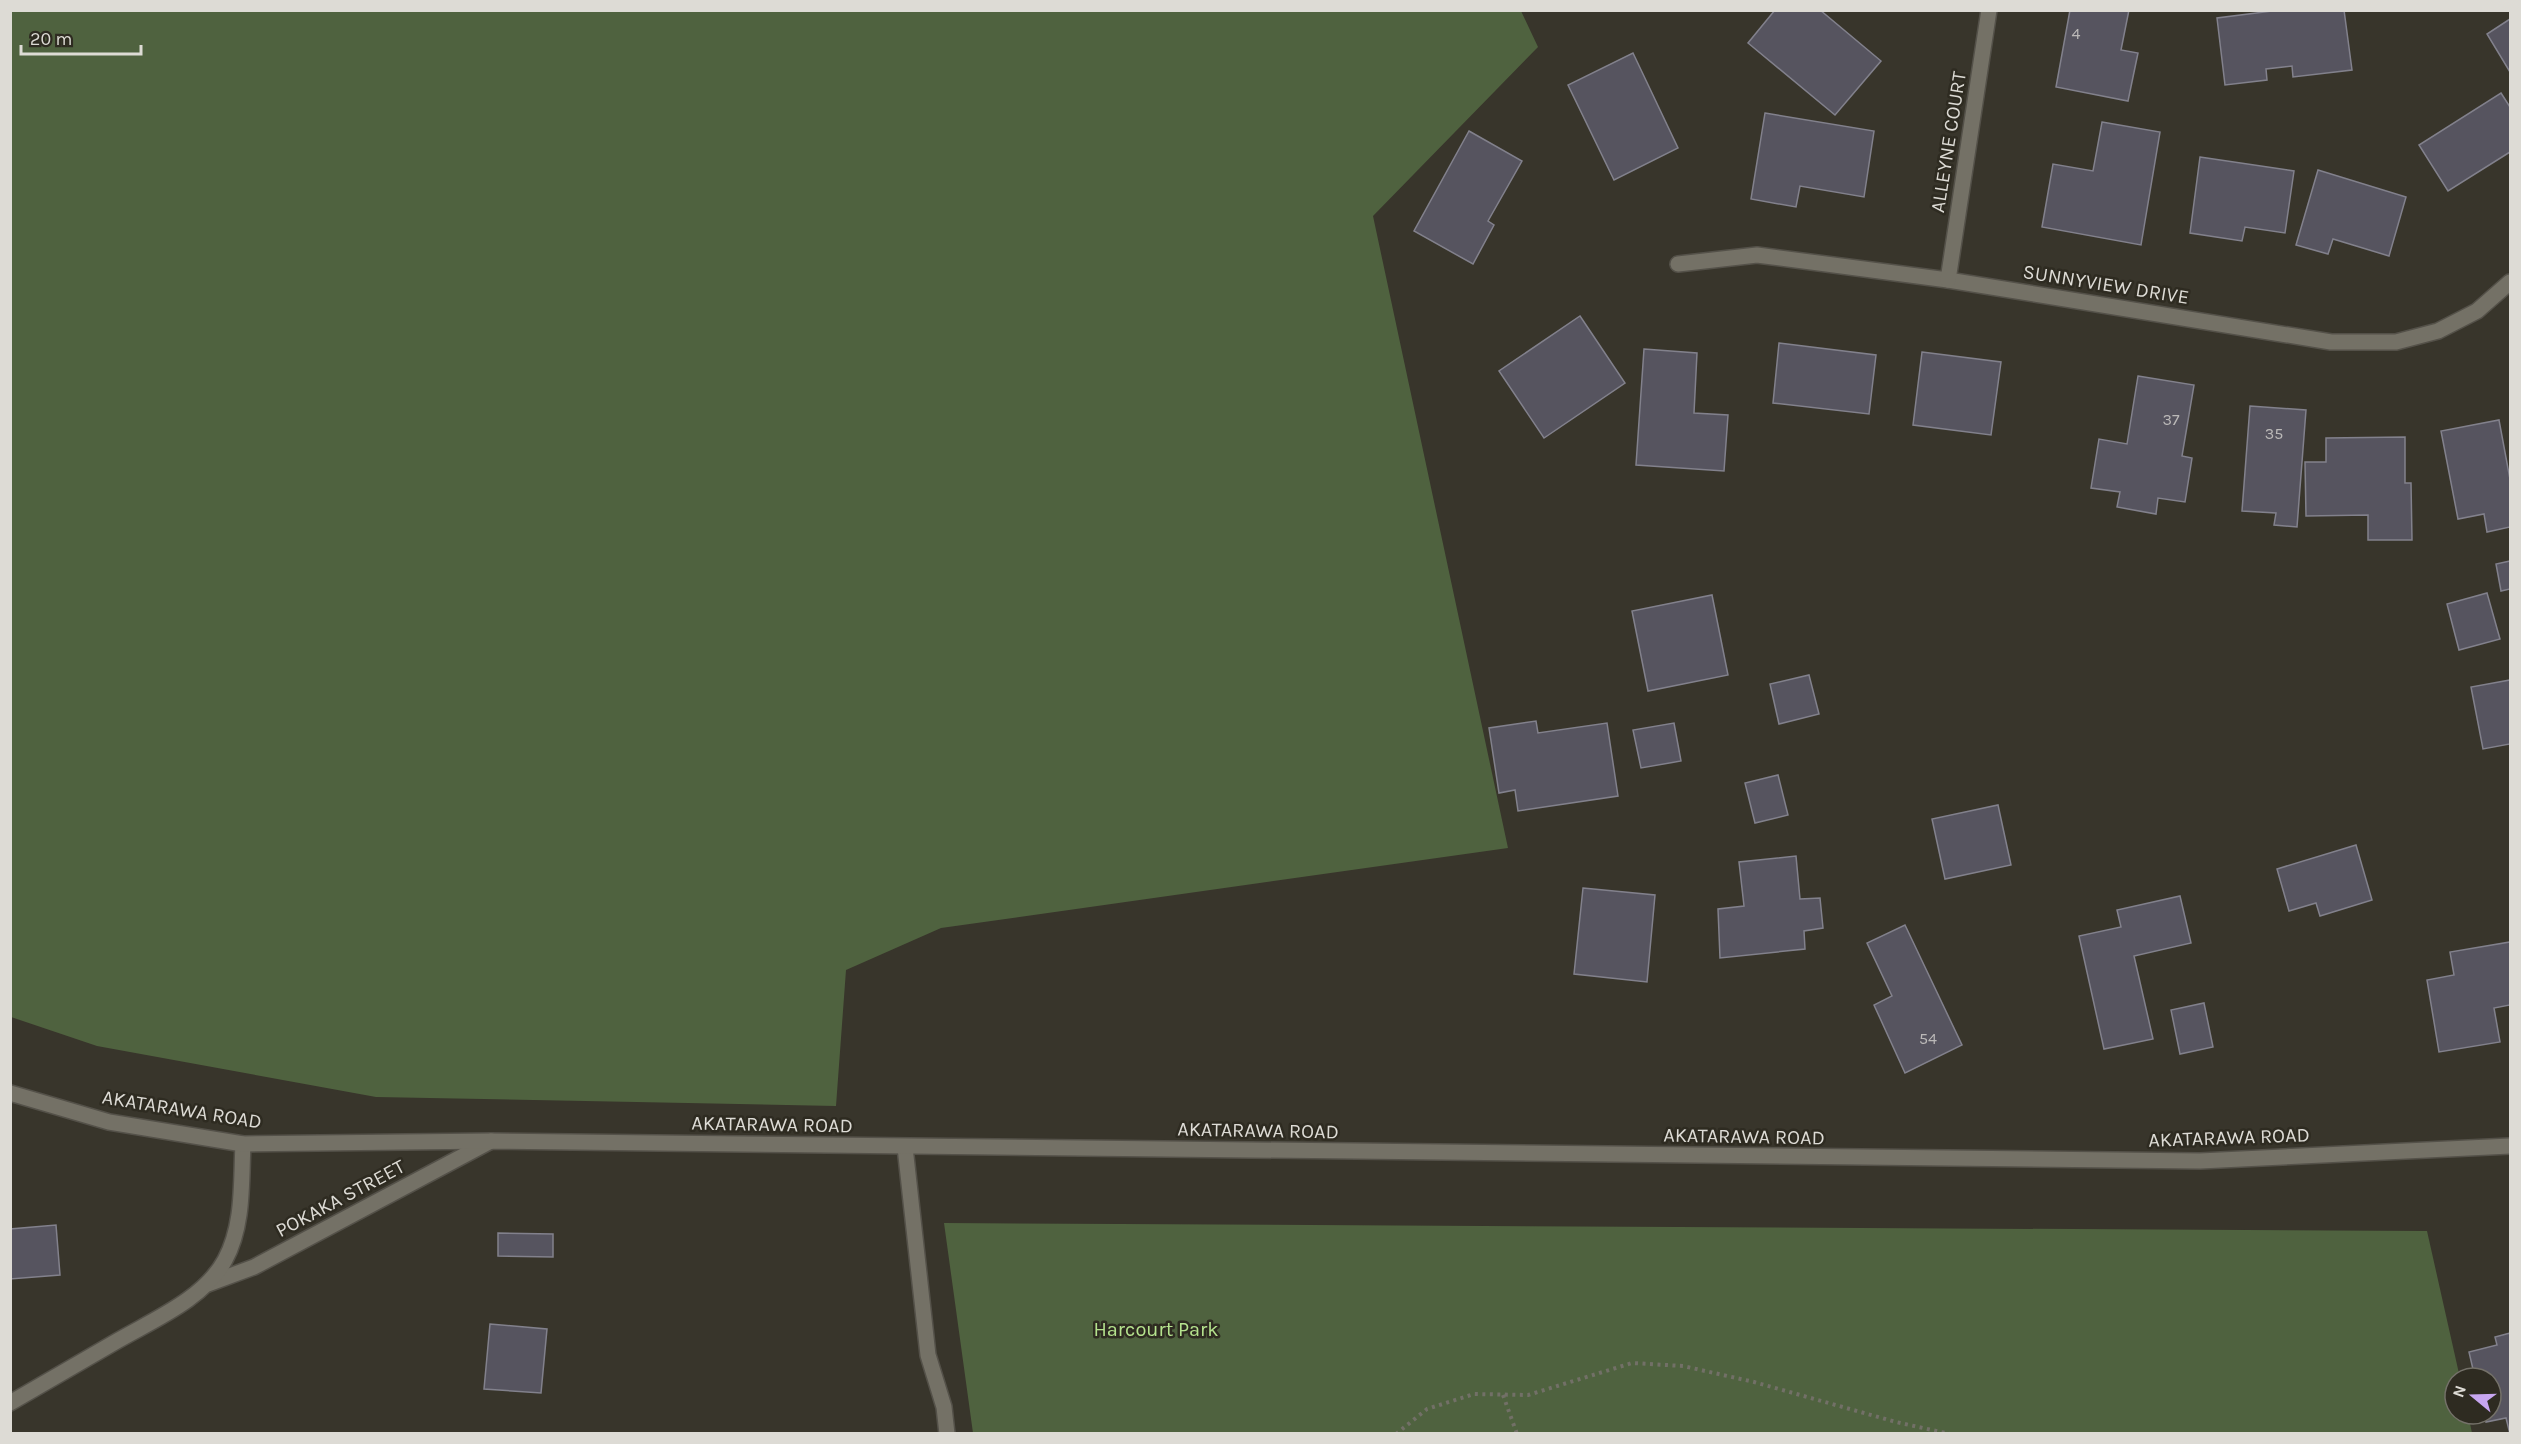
<svg xmlns="http://www.w3.org/2000/svg" width="2521" height="1444" viewBox="0 0 2521 1444" font-family="Karla,sans-serif">
<rect width="100%" height="100%" fill="#38352b"/>
<g fill="#4f623f">
<polygon points="11,10 1521,11 1538,47 1373,216 1508,848 941,928 846,970 836,1106 376,1097 97,1046 11,1017"/>
<polygon points="944,1223 2427,1231 2460,1378 2455,1378 2455,1414 2468,1414 2472,1433 973,1433"/>
</g>
<g fill="#56545f" stroke="#82818c" stroke-width="1.5">
<polygon points="1775,10 1820,10 1881,61 1835,115 1748,43"/>
<polygon points="2070,10 2129,10 2121,50 2138,53 2128,101 2056,87"/>
<polygon points="2280,10 2344,10 2352,70 2293,77 2292,66 2266,69 2267,80 2225,85 2217,18"/>
<polygon points="2510,19 2510,72 2487,34"/>
<polygon points="1633,53 1678,148 1614,180 1568,85"/>
<polygon points="2501,93 2510,107 2510,152 2448,191 2419,145"/>
<polygon points="1765,113 1874,131 1864,197 1800,186 1796,207 1751,199"/>
<polygon points="2102,122 2160,132 2141,245 2042,227 2053,164 2093,171"/>
<polygon points="1469,131 1522,161 1488,221 1494,225 1473,264 1414,231"/>
<polygon points="2200,157 2294,171 2285,233 2245,227 2242,241 2190,233"/>
<polygon points="2318,170 2406,197 2389,256 2333,239 2328,254 2296,245"/>
<polygon points="1580,316 1625,383 1544,438 1499,371"/>
<polygon points="1779,343 1876,355 1869,414 1773,403"/>
<polygon points="1644,349 1697,353 1694,413 1728,415 1724,471 1636,465"/>
<polygon points="1922,352 2001,362 1991,435 1913,425"/>
<polygon points="2138,376 2194,385 2182,456 2192,458 2185,502 2158,498 2156,514 2117,507 2120,492 2091,488 2099,439 2127,444"/>
<polygon points="2250,406 2306,410 2297,527 2274,525 2276,513 2242,511"/>
<polygon points="2499,420 2510,479 2510,527 2487,532 2484,514 2458,519 2441,431"/>
<polygon points="2405,437 2405,483 2411,483 2412,540 2368,540 2368,515 2306,516 2305,462 2326,462 2326,438"/>
<polygon points="2510,561 2510,589 2501,591 2496,564"/>
<polygon points="2487,593 2500,639 2459,650 2447,604"/>
<polygon points="1712,595 1728,675 1648,691 1632,611"/>
<polygon points="1809,675 1819,714 1779,724 1770,684"/>
<polygon points="2510,680 2510,744 2483,749 2471,687"/>
<polygon points="1536,721 1538,733 1607,723 1618,796 1518,811 1515,790 1499,793 1489,728"/>
<polygon points="1674,723 1681,761 1641,768 1633,730"/>
<polygon points="1778,775 1788,815 1755,823 1745,783"/>
<polygon points="1998,805 2011,865 1945,879 1932,819"/>
<polygon points="2356,845 2372,900 2320,916 2316,903 2289,911 2277,869"/>
<polygon points="1796,856 1800,899 1820,898 1823,928 1804,931 1805,949 1720,958 1718,909 1744,906 1739,862"/>
<polygon points="1583,888 1655,895 1647,982 1574,974"/>
<polygon points="2180,896 2191,943 2134,956 2153,1039 2104,1049 2079,936 2121,927 2117,910"/>
<polygon points="1905,925 1962,1045 1905,1073 1874,1005 1892,996 1867,943"/>
<polygon points="2510,942 2510,1005 2494,1008 2500,1042 2439,1052 2427,980 2454,975 2450,952"/>
<polygon points="2204,1003 2213,1047 2180,1054 2171,1010"/>
<polygon points="56,1225 60,1275 10,1279 10,1229"/>
<polygon points="498,1233 553,1234 553,1257 498,1256"/>
<polygon points="490,1324 547,1329 541,1393 484,1389"/>
<polygon points="2510,1333 2510,1434 2506,1418 2486,1422 2484,1414 2491,1414 2491,1378 2475,1378 2469,1352 2497,1345 2495,1337"/>
</g>
<g fill="none" stroke-linecap="round" stroke-linejoin="round">
<defs>
<polyline id="service" points="905,1147 928,1355 944,1407 947,1434"/>
<g id="minor">
<polyline points="1678,264 1757,255 1948,280 2331,342 2396,342 2438,331 2477,311 2510,282"/>
<polyline points="1948,280 1989,10"/>
<polyline points="208,1284 254,1267 491,1141"/>
<path d="M 10,1403 C 46,1382 81,1362 117,1341 C 153,1320 204,1299 225,1260 C 244,1225 241,1182 243,1144"/>
</g>
<polyline id="tertiary" points="10,1093 109,1122 243,1144 491,1141 2200,1161 2510,1146"/>
</defs>
<use href="#service" stroke="#545149" stroke-width="18"/>
<use href="#minor" stroke="#545149" stroke-width="18"/>
<use href="#tertiary" stroke="#545149" stroke-width="18"/>
<g stroke="#727067" stroke-width="4" stroke-dasharray="3 4.5" stroke-linecap="butt">
<polyline points="1503,1395 1517,1434"/>
<polyline points="1396,1434 1427,1409 1474,1394 1528,1395 1632,1363 1683,1366 1754,1382 1896,1422 1950,1434"/>
</g>
<use href="#service" stroke="#747166" stroke-width="15"/>
<use href="#minor" stroke="#747166" stroke-width="15"/>
<use href="#tertiary" stroke="#747166" stroke-width="15"/>
</g>
<g text-anchor="middle" stroke-width="5" stroke-linejoin="round" paint-order="stroke">
<g font-size="16" fill="#bbb9b8">
<text x="2076" y="39">4</text>
<text x="2171" y="425">37</text>
<text x="2274" y="439">35</text>
<text x="1928" y="1044">54</text>
</g>
<g font-size="20" fill="#dddbd5" stroke="#2e2b21">
<text transform="translate(1948 142) rotate(-81)" y="7">ALLEYNE COURT</text>
<text transform="translate(2106 284) rotate(9)" y="7">SUNNYVIEW DRIVE</text>
<text transform="translate(182 1109) rotate(9)" y="7">AKATARAWA ROAD</text>
<text transform="translate(772 1124) rotate(1)" y="7">AKATARAWA ROAD</text>
<text transform="translate(1258 1130) rotate(1)" y="7">AKATARAWA ROAD</text>
<text transform="translate(1744 1136) rotate(1)" y="7">AKATARAWA ROAD</text>
<text transform="translate(2229 1137) rotate(-2)" y="7">AKATARAWA ROAD</text>
<text transform="translate(340 1198) rotate(-28)" y="7">POKAKA STREET</text>
</g>
<g font-size="20" fill="#b5e38e" stroke="#2e2b21">
<text x="1156" y="1336">Harcourt Park</text>
</g>
</g>
<rect width="2521" height="1444" fill="none" stroke="#dddbd5" stroke-width="24"/>
<g transform="translate(2473 1396) rotate(289)"><circle r="28" fill="#2e2b21" stroke="#747169" stroke-width="1.5"/>
<path d="M0-4.5L10 22L0 15L-10 22Z" fill="#c7a6f0"/>
<text y="-9" font-size="16" font-weight="bold" text-anchor="middle" fill="#dddbd5">N</text>
</g>
<path d="M21 45v9h120v-9" fill="none" stroke="#dddbd5" stroke-width="3"/>
<text x="30" y="45" font-size="18" fill="#dddbd5" stroke="#2e2b21" stroke-width="4.5" paint-order="stroke">20 m</text>
</svg>
